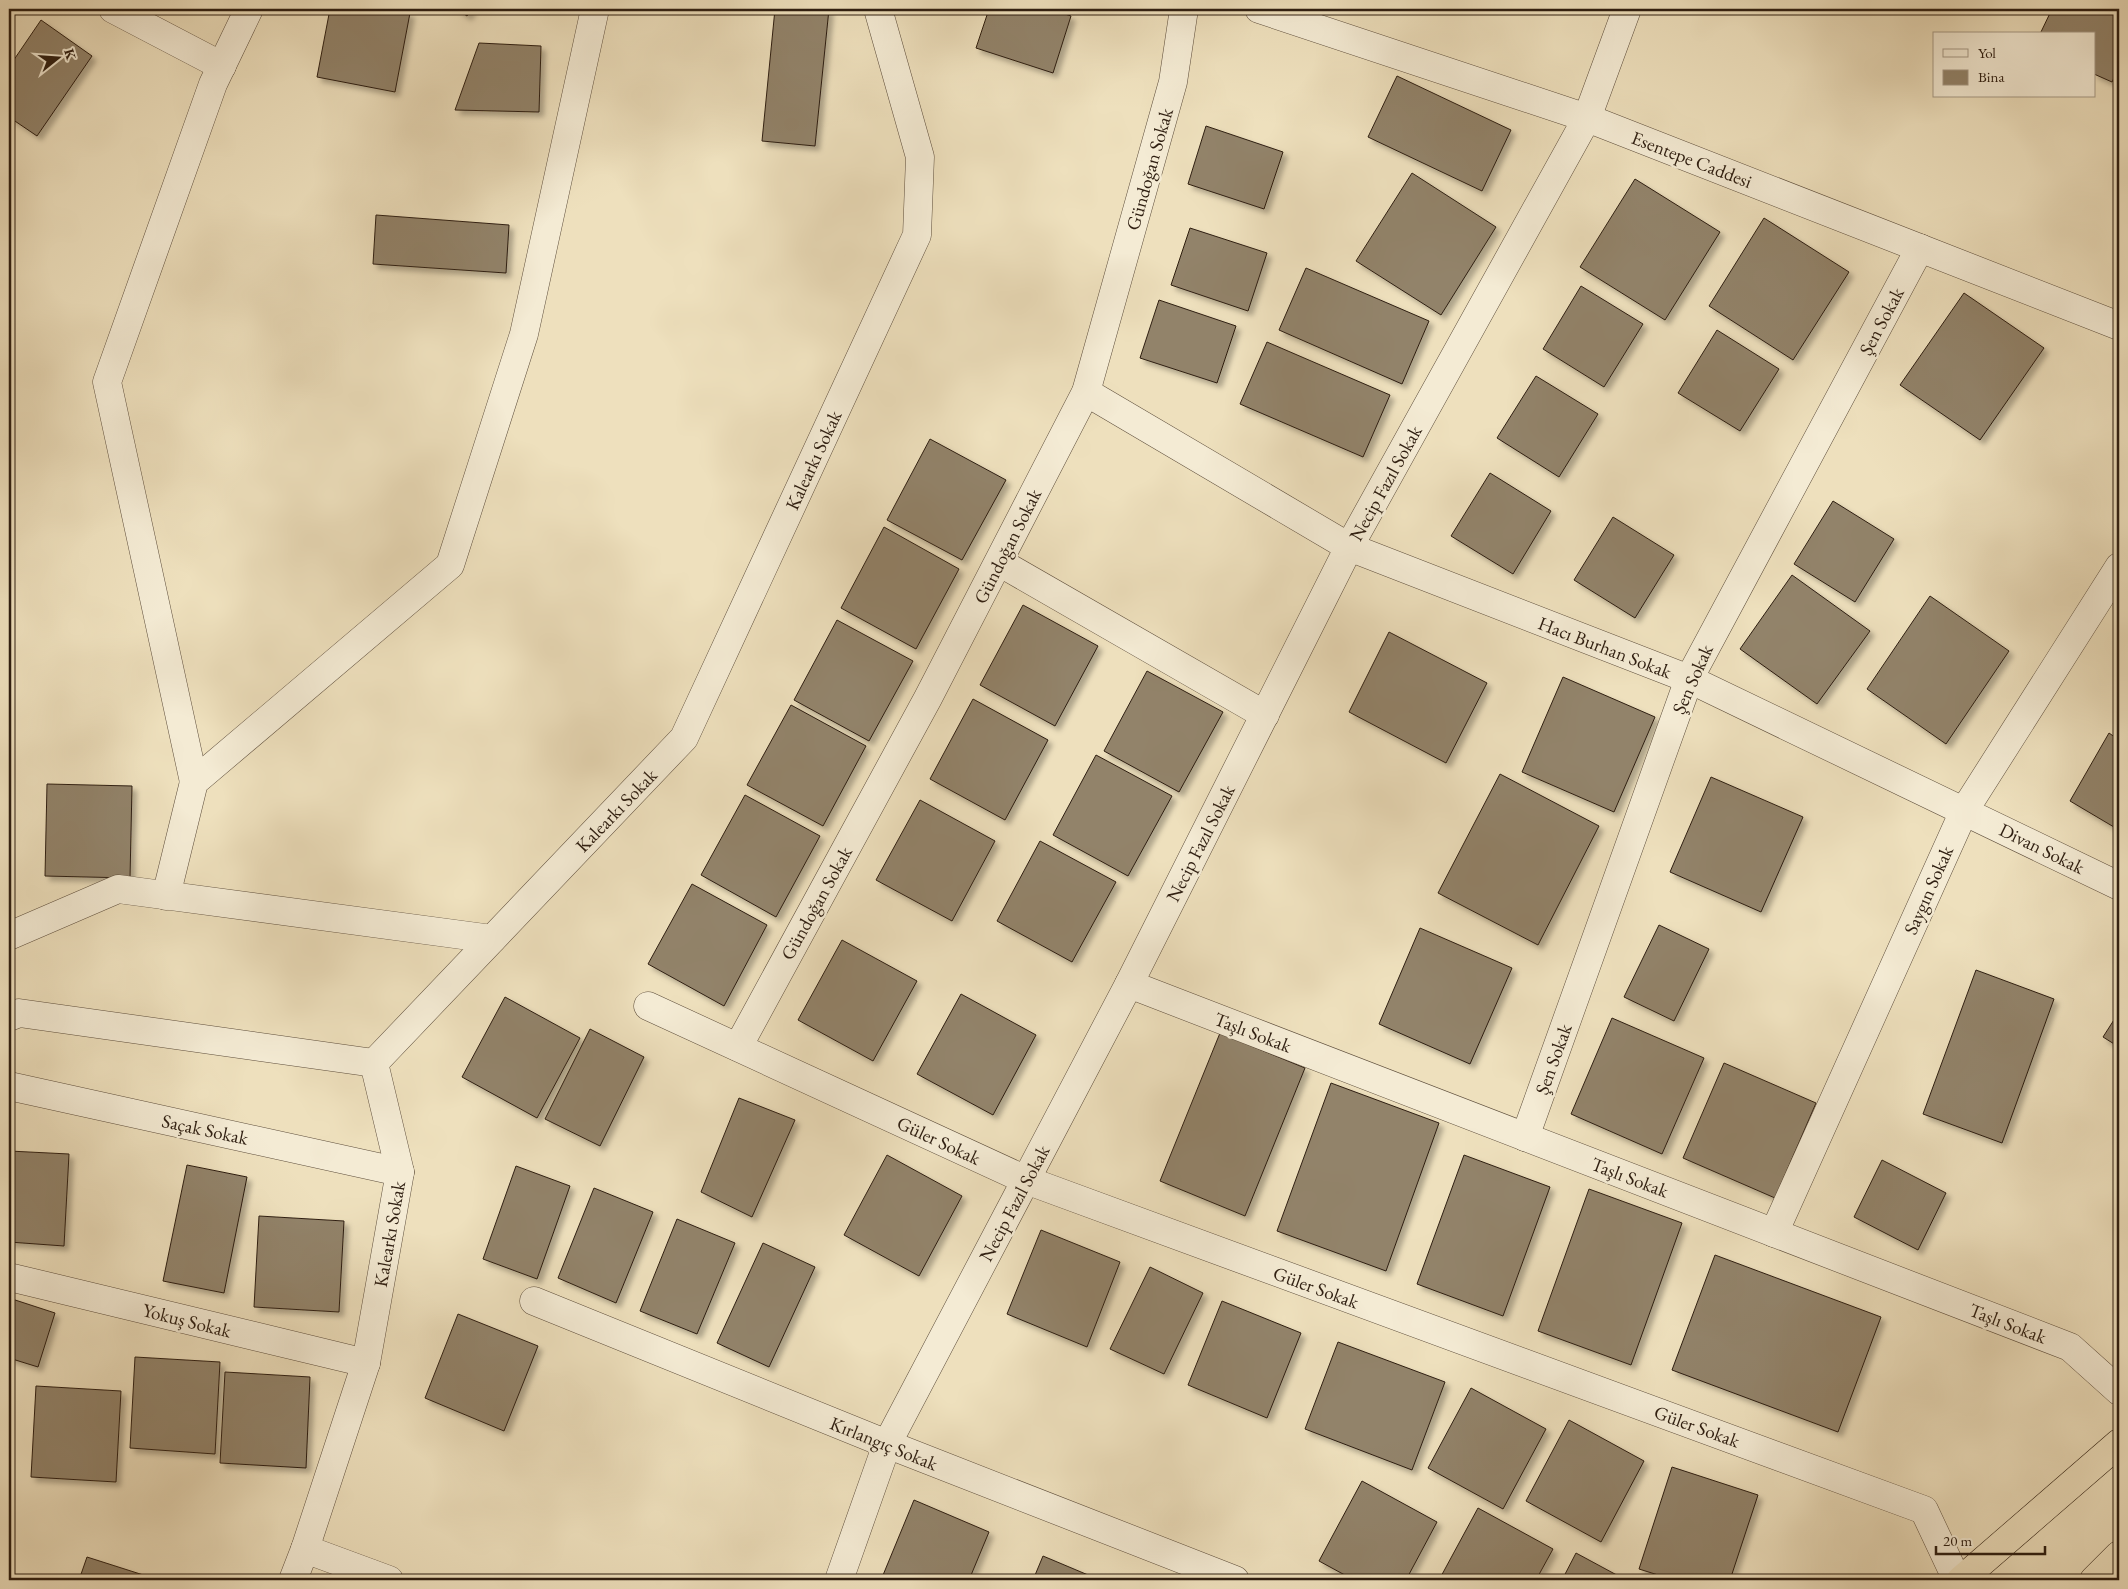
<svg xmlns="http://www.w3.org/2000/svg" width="2128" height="1589" viewBox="0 0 2128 1589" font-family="'EB Garamond',serif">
<defs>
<filter id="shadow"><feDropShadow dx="4.5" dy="4.5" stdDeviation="2.5" flood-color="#0004"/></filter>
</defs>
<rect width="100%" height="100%" fill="#eee0bd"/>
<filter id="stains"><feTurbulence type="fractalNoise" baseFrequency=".004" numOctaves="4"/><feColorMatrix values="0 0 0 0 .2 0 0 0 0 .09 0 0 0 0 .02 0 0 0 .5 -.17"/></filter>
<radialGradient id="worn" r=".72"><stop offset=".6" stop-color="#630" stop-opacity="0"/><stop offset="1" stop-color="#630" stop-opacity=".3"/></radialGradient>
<g fill="#92836a" stroke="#2e1e11" filter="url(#shadow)">
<polygon points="330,9 387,9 410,13 395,92 317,77"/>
<polygon points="457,9 472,9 467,16"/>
<polygon points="775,9 829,9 815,146 762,141"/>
<polygon points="989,9 1049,9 1071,16 1053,73 976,48"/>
<polygon points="2052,9 2119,10 2119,68 2112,82 2094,74 2094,34 2040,34"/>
<polygon points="41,20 92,56 37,136 9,117 9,67"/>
<polygon points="479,43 541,46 539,112 455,110"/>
<polygon points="1397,76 1511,130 1482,191 1368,137"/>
<polygon points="1206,126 1283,152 1264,209 1188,184"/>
<polygon points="1412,173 1496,227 1441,315 1356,261"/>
<polygon points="1635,179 1720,232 1665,320 1580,267"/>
<polygon points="376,215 509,225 506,273 373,264"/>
<polygon points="1764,218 1849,272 1793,360 1709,306"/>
<polygon points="1190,228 1267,253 1248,311 1171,285"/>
<polygon points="1306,268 1429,321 1402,384 1279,330"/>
<polygon points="1581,286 1643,324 1604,387 1543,349"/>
<polygon points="1964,293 2044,348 1980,440 1900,385"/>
<polygon points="1159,300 1236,326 1217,383 1140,358"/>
<polygon points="1717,330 1779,369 1740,431 1678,393"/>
<polygon points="1267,342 1390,395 1363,457 1240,404"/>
<polygon points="1536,376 1598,414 1559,477 1497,438"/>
<polygon points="930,439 1006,480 962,560 887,520"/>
<polygon points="1490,473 1551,511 1513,574 1451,536"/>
<polygon points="1833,501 1894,539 1855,602 1794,564"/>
<polygon points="1613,517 1674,555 1635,618 1574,580"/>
<polygon points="884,527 959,569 916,649 841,608"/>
<polygon points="1792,575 1870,631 1817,704 1740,649"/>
<polygon points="1930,596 2009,651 1946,744 1867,689"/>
<polygon points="1023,605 1098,646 1055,726 980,685"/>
<polygon points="837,620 913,661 869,741 794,700"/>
<polygon points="1389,632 1487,683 1446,763 1349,712"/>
<polygon points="1147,671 1223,712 1179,792 1104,751"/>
<polygon points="1563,677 1655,717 1614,812 1522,772"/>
<polygon points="973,699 1048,740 1005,820 930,779"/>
<polygon points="791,705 866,746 823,826 747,785"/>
<polygon points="2109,733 2119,740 2119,830 2070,801"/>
<polygon points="1096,755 1172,796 1128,876 1053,835"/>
<polygon points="1500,774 1599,826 1538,945 1438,893"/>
<polygon points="1711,777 1803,817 1761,912 1670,872"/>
<polygon points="47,784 132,786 130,878 45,876"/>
<polygon points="745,795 820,836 776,917 701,875"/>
<polygon points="920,800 995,841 952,921 876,880"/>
<polygon points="1040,841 1116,882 1072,962 997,921"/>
<polygon points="692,884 767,925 724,1006 648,964"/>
<polygon points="1659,925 1709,949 1674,1021 1624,997"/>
<polygon points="1420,928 1512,968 1470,1064 1379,1024"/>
<polygon points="842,940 917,981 873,1061 798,1020"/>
<polygon points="1976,970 2054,999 2002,1143 1923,1114"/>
<polygon points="961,994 1036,1035 993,1115 917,1074"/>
<polygon points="505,997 580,1038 537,1118 462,1077"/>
<polygon points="2119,1012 2119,1047 2103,1037"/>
<polygon points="1612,1018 1704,1058 1662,1154 1571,1114"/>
<polygon points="590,1029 644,1057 600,1146 545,1119"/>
<polygon points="1220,1033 1305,1068 1245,1216 1160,1181"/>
<polygon points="1724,1063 1816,1103 1775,1198 1683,1158"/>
<polygon points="1331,1083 1439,1123 1386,1271 1277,1231"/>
<polygon points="739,1098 795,1120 752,1217 701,1192"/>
<polygon points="9,1151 69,1154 64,1246 9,1242"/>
<polygon points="887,1155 962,1196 919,1276 844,1235"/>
<polygon points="1464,1155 1550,1187 1503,1316 1417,1284"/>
<polygon points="1882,1160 1946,1193 1918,1250 1854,1217"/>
<polygon points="187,1165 247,1177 224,1293 163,1281"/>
<polygon points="516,1166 570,1186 537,1279 483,1259"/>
<polygon points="594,1188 653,1212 616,1303 558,1278"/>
<polygon points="1589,1189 1682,1223 1631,1365 1538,1331"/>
<polygon points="259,1216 344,1221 339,1312 254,1307"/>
<polygon points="677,1219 735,1243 697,1334 640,1311"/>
<polygon points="1041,1230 1120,1262 1087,1347 1007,1314"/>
<polygon points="763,1243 815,1267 769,1367 717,1343"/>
<polygon points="1715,1255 1881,1317 1838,1432 1672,1370"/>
<polygon points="1150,1267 1203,1293 1164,1374 1110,1349"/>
<polygon points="9,1298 55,1313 38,1367 9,1358"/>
<polygon points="1222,1301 1301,1333 1267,1418 1188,1385"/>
<polygon points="458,1314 538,1346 504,1431 425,1398"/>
<polygon points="1338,1342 1445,1382 1412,1470 1305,1429"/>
<polygon points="135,1357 220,1362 215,1454 130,1448"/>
<polygon points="225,1372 310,1377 306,1468 220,1463"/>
<polygon points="36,1386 121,1391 116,1482 31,1477"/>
<polygon points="1471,1388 1546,1429 1503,1509 1428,1468"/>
<polygon points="1569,1420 1644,1461 1601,1542 1526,1501"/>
<polygon points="1672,1467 1758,1495 1730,1580 1674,1580 1639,1569"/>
<polygon points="1362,1481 1437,1522 1406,1580 1354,1580 1319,1561"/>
<polygon points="914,1500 989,1532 969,1580 881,1580"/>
<polygon points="1478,1508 1553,1549 1536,1580 1439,1580"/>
<polygon points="1576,1553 1626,1580 1562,1580"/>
<polygon points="1043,1556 1100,1580 1033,1580"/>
<polygon points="87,1557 159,1580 79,1580"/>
</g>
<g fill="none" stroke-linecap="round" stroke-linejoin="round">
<defs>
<g id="minor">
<polyline points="113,9 222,66"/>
<polyline points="1259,9 1587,118 2119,326"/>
<polyline points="1086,392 1349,547 1689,679 2119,886"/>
<polyline points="999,562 1265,715"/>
<polyline points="194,782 107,382 213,84 249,9"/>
<polyline points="166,896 194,782 450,565 524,334 595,9"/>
<polyline points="9,936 118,889 492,939"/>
<polyline points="1129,984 2070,1347 2119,1391"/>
<polyline points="648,1006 1026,1180 1924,1510 1957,1580"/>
<polyline points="9,1017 19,1013 374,1063"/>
<polyline points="738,1047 928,698 1086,392 1173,82 1184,9"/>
<polyline points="9,1086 400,1172"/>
<polyline points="1525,1137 1689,679 1920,248"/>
<polyline points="1774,1233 1964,811 2119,567"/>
<polyline points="9,1277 366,1363"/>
<polyline points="534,1301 887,1444 1235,1580"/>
<polyline points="305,1549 389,1580"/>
<polyline points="293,1580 305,1549 366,1363 400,1172 374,1063 684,738 917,235 920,157 878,9"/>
<polyline points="839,1580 887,1444 1129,984 1349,547 1587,118 1627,9"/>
</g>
<g id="highway">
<polyline points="1961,1580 2119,1443"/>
<polyline points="2094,1580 2119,1555"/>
</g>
</defs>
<use href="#minor" stroke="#5e4e3c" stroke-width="29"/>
<use href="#highway" stroke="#2e1e11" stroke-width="29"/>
<use href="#minor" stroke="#f4ebd4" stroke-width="28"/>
<use href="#highway" stroke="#eee0bd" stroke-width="28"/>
</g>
<g text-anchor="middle" stroke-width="5" stroke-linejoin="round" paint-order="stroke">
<g font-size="19" fill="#2e1e11" stroke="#f4ebd4">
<text transform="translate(1692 159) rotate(21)" y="7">Esentepe Caddesi</text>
<text transform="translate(1149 169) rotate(-74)" y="7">Gündoğan Sokak</text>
<text transform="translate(1881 321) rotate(-62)" y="7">Şen Sokak</text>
<text transform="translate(813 460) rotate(-65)" y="7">Kalearkı Sokak</text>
<text transform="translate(1385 483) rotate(-61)" y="7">Necip Fazıl Sokak</text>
<text transform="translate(1007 546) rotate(-63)" y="7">Gündoğan Sokak</text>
<text transform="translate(1605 647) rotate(21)" y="7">Hacı Burhan Sokak</text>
<text transform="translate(1692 679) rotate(-66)" y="7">Şen Sokak</text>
<text transform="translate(616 810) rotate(-46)" y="7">Kalearkı Sokak</text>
<text transform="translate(1200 843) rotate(-63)" y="7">Necip Fazıl Sokak</text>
<text transform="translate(2042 848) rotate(26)" y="7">Divan Sokak</text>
<text transform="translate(1928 890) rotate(-66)" y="7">Saygın Sokak</text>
<text transform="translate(816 903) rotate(-61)" y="7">Gündoğan Sokak</text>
<text transform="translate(1253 1032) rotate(21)" y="7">Taşlı Sokak</text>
<text transform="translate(1553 1059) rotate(-70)" y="7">Şen Sokak</text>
<text transform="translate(205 1129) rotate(12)" y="7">Saçak Sokak</text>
<text transform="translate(939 1140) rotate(25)" y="7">Güler Sokak</text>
<text transform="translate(1630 1177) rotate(21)" y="7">Taşlı Sokak</text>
<text transform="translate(1014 1203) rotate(-62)" y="7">Necip Fazıl Sokak</text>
<text transform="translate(389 1234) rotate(-80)" y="7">Kalearkı Sokak</text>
<text transform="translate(1316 1287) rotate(20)" y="7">Güler Sokak</text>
<text transform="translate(187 1320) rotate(14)" y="7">Yokuş Sokak</text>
<text transform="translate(2008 1323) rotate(21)" y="7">Taşlı Sokak</text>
<text transform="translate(1697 1426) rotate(20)" y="7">Güler Sokak</text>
<text transform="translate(884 1443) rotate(22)" y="7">Kırlangıç Sokak</text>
</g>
</g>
<rect width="2128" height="1589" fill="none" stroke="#eee0bd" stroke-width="30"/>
<rect x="10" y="10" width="2108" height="1569" fill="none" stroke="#2e1e11" stroke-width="2.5"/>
<rect x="15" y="15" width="2098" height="1559" fill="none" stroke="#2e1e11"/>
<rect x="1933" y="32" width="162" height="65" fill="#f4ebd4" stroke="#a59986"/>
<rect x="1943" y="49" width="25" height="8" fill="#f4ebd4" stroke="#a59986"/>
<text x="1978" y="58" font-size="15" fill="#2e1e11">Yol</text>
<rect x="1943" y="70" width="25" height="15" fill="#92836a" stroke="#a59986"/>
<text x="1978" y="82" font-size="15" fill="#2e1e11">Bina</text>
<g transform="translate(58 58) rotate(73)" stroke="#f4ebd4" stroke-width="4" paint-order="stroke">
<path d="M0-4L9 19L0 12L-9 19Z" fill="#2e1e11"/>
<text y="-8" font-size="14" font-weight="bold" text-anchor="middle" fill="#2e1e11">K</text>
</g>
<path d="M1936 1546v8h109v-8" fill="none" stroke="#2e1e11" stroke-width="2.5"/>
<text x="1943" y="1546" font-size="15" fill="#2e1e11" stroke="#f4ebd4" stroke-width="4" paint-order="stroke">20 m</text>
<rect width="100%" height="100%" filter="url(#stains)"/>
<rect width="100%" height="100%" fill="url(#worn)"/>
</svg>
